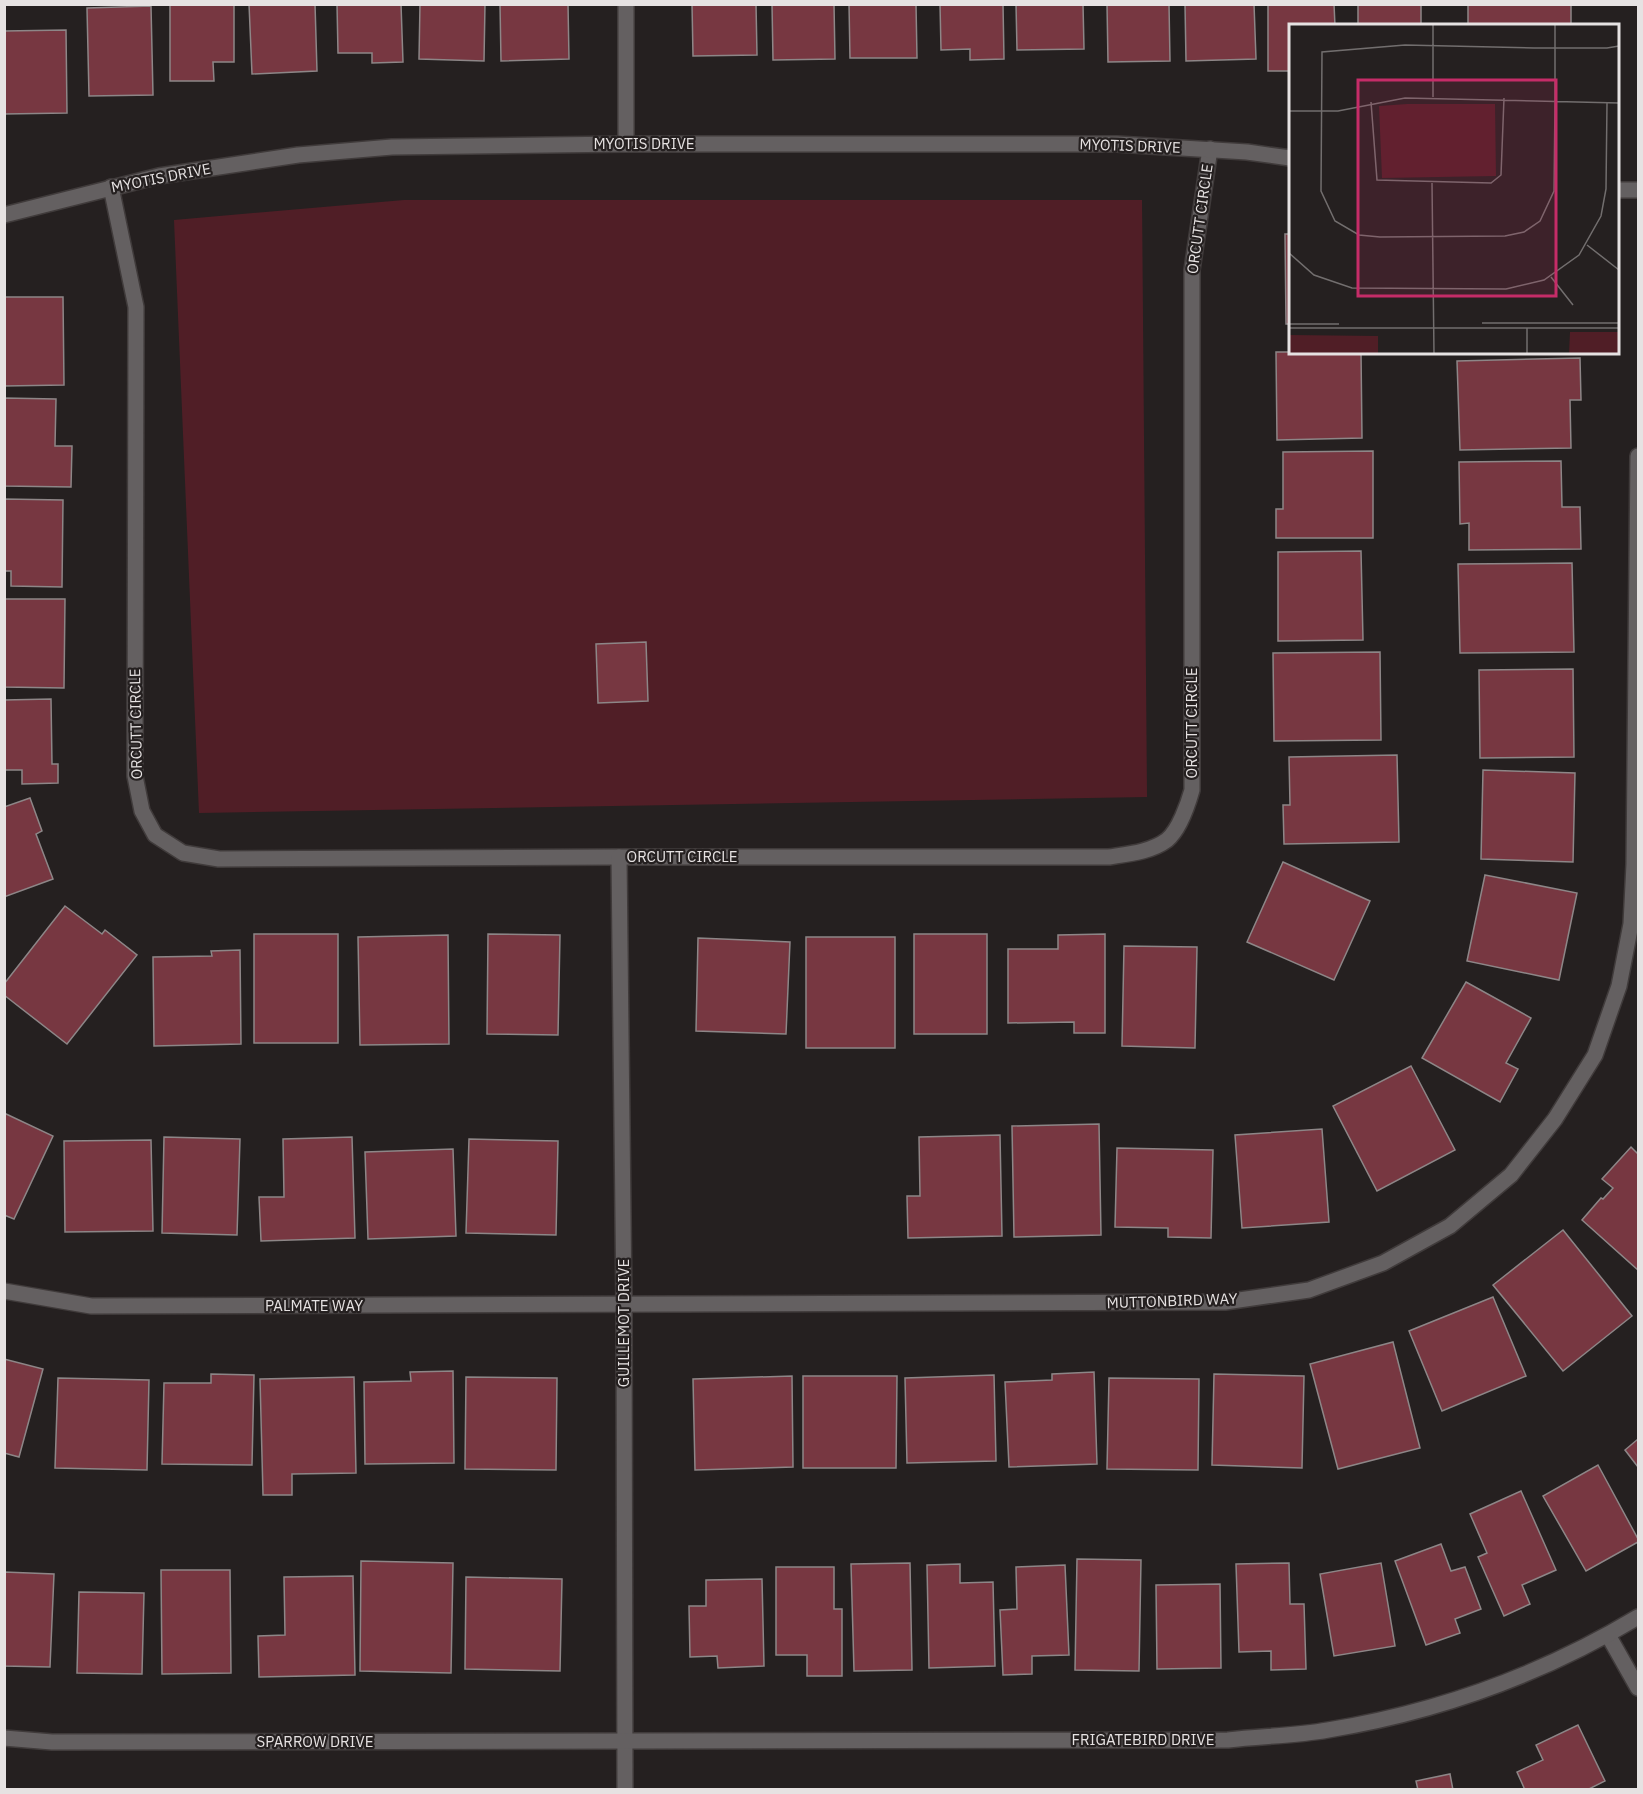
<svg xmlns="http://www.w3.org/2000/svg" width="1643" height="1794" viewBox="0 0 1643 1794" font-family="'IBM Plex Sans',sans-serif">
<rect width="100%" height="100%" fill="#252020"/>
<polygon fill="#501e26" points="404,200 1142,200 1147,797 199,813 174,220"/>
<g fill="#773741" stroke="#8d8687" stroke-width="1.5">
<polygon points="170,4 234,4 234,62 213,62 214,81 170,81"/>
<polygon points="249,4 315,4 317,71 252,74"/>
<polygon points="337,4 401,4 403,62 372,63 372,53 338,53"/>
<polygon points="420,4 485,4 484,61 419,59"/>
<polygon points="500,4 568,4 569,59 501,61"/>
<polygon points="692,4 756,4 757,55 693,56"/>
<polygon points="772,4 834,4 835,59 773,60"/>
<polygon points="849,4 916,4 917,58 850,58"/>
<polygon points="940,4 1003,4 1004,59 970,60 970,49 941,50"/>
<polygon points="1016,4 1083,4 1084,49 1017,50"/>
<polygon points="1107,4 1169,4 1170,61 1108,62"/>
<polygon points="1185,4 1254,4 1256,59 1186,61"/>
<polygon points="1268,4 1334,4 1335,26 1290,26 1290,71 1268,71"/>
<rect x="1358" y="4" width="63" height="22"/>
<rect x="1468" y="4" width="103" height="22"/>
<polygon points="151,6 153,95 89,96 87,8"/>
<polygon points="66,30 67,113 4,114 4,31"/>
<polygon points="1285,234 1290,234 1290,324 1286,324"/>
<polygon points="4,297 63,297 64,385 4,386"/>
<polygon points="1276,352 1361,352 1362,438 1277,440"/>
<polygon points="1580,358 1581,400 1570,400 1571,448 1460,450 1457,361"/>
<polygon points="4,398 56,399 55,446 72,446 71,487 4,486"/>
<polygon points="1373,451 1373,538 1276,538 1276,509 1283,509 1283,452"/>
<polygon points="1561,461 1562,507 1580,507 1581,549 1469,550 1469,523 1460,524 1459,462"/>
<polygon points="4,499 63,500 62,587 11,586 11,571 4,571"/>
<polygon points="1361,551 1363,640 1278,641 1278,552"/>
<polygon points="1572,563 1574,652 1460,653 1458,564"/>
<polygon points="4,599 65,599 64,688 4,687"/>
<polygon points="646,642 648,701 598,703 596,644"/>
<polygon points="1380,652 1381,740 1274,741 1273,653"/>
<polygon points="1573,669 1574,757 1480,758 1479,670"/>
<polygon points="51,699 52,764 58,764 58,783 22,784 22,770 4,770 4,700"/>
<polygon points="1397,755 1399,842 1284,844 1283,805 1290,805 1289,757"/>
<polygon points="1483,770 1575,773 1573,862 1481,859"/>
<polygon points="30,798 42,831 36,834 53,879 4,897 4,807"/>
<polygon points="1283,862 1370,901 1334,980 1247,942"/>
<polygon points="1485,875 1577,893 1559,980 1467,961"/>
<polygon points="65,906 102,934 105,930 137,955 67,1044 4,995 4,984"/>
<rect x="254" y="934" width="84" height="109"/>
<polygon points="488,934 560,935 558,1035 487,1034"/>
<rect x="914" y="934" width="73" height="100"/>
<polygon points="1105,934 1105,1033 1074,1033 1074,1022 1008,1023 1008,949 1058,949 1058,935"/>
<polygon points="448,935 449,1044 360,1045 358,937"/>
<rect x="806" y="937" width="89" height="111"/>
<polygon points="698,938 790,942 786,1034 696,1031"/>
<polygon points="1124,946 1197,947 1195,1048 1122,1046"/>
<polygon points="240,950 241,1044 154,1046 153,957 212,956 211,951"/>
<polygon points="1466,982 1531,1018 1506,1063 1518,1069 1500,1102 1422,1058"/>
<polygon points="1411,1066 1455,1150 1377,1191 1333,1106"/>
<polygon points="4,1113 53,1136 14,1219 4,1215"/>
<polygon points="1099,1124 1101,1235 1014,1237 1012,1126"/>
<polygon points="1322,1129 1329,1222 1242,1228 1235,1135"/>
<polygon points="1000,1135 1002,1236 908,1238 907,1196 920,1196 919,1137"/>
<polygon points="164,1137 240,1139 237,1235 162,1233"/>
<polygon points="352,1137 355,1238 261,1241 259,1197 284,1197 283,1139"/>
<polygon points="469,1139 558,1141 556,1235 466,1233"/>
<polygon points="151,1140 153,1231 65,1232 64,1141"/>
<polygon points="1631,1147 1638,1154 1638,1270 1582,1220 1601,1198 1603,1199 1613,1188 1602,1179"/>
<polygon points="1117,1148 1213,1150 1211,1238 1168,1237 1168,1228 1115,1227"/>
<polygon points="453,1149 456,1236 368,1239 365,1152"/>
<polygon points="1563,1230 1632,1316 1563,1371 1493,1285"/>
<polygon points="1493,1297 1526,1376 1442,1411 1409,1331"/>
<polygon points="1393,1342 1420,1448 1338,1469 1310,1364"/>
<polygon points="4,1359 43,1369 19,1457 4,1453"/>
<polygon points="453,1371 454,1463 365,1464 364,1382 411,1381 410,1372"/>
<polygon points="1094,1372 1097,1464 1009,1467 1005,1382 1052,1380 1052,1374"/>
<polygon points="211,1374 254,1375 252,1465 162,1464 164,1383 211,1383"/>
<polygon points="1214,1374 1304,1376 1302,1468 1212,1465"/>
<polygon points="994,1375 996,1461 907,1463 905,1378"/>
<polygon points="792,1376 793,1467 695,1470 693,1379"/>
<polygon points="803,1376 897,1376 896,1468 803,1468"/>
<polygon points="354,1377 356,1473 292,1474 292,1495 263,1495 260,1379"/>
<polygon points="466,1377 557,1378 556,1470 465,1469"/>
<polygon points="58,1378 149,1380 147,1470 55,1468"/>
<polygon points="1109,1378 1199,1379 1198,1470 1107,1469"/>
<polygon points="1638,1439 1638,1467 1625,1450"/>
<polygon points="1598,1465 1638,1539 1638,1542 1586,1571 1543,1496"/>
<polygon points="1521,1491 1556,1570 1522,1585 1530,1604 1504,1616 1478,1557 1487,1553 1470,1514"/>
<polygon points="1441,1544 1451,1571 1465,1567 1481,1609 1455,1619 1460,1633 1426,1645 1395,1561"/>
<polygon points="1077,1559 1141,1560 1139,1671 1075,1670"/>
<polygon points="361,1561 453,1563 451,1673 360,1671"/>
<polygon points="910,1563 912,1670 854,1671 851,1564"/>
<polygon points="1289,1563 1290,1604 1304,1604 1306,1669 1271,1670 1271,1651 1239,1652 1236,1564"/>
<polygon points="1381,1563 1395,1646 1334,1656 1320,1574"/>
<polygon points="960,1564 960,1583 993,1582 995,1666 929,1668 927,1565"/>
<polygon points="1065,1565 1069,1655 1032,1656 1032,1674 1003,1675 1000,1610 1017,1609 1016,1567"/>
<polygon points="776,1567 834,1567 834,1609 842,1609 842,1676 807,1676 807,1655 776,1655"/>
<polygon points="161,1570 230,1570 231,1673 162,1674"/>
<polygon points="4,1572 54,1574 50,1667 4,1666"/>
<polygon points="353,1576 355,1675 259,1677 258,1636 285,1635 284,1577"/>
<polygon points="466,1577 562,1579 560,1671 465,1669"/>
<polygon points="762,1579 764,1666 718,1668 717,1656 690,1657 689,1606 706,1606 706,1580"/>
<polygon points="1220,1584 1221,1668 1157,1669 1156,1585"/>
<polygon points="79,1592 144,1593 142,1674 77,1673"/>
<polygon points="1578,1725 1605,1781 1587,1790 1525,1790 1517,1772 1543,1760 1536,1745"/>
<polygon points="1450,1774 1453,1790 1418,1790 1416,1781"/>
</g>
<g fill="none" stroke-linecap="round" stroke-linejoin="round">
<defs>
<g id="minor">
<polyline points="626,4 626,144"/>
<path d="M 111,187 L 136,307 L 135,776 L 142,811 L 155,835 L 183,853 L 219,859 L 619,857 L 1109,857 C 1128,854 1151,852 1167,840 C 1179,830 1188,804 1192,790 L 1192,270 L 1210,149"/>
<polyline points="1618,190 1638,190"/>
<polyline points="4,215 159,176 298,155 392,147 626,144 1117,144 1247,152 1290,158"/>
<polyline points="619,857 624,1305 625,1790"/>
<polyline points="4,1291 91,1306 1225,1302 1309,1290 1383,1263 1450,1226 1511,1175 1555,1119 1595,1055 1619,986 1631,924 1634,864 1638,456"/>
<polyline points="1608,1635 1638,1688"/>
<path d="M 4,1738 L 52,1742 L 1228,1740 C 1261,1736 1295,1736 1328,1730 C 1438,1712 1543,1674 1638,1617"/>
</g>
</defs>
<use href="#minor" stroke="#403b3b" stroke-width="18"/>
<use href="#minor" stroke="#646061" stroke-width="15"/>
</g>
<g text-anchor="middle" stroke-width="4.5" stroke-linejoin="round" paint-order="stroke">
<g font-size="15" fill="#e6e2e2" stroke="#252020">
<text x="644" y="149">MYOTIS DRIVE</text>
<text transform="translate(1130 146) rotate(2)" y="5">MYOTIS DRIVE</text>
<text transform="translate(161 178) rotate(-11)" y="5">MYOTIS DRIVE</text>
<text transform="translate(1200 219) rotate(-82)" y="5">ORCUTT CIRCLE</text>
<text transform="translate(1192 723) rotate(-90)" y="5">ORCUTT CIRCLE</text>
<text transform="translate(136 724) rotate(-91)" y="5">ORCUTT CIRCLE</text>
<text x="682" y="862">ORCUTT CIRCLE</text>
<text transform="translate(1172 1301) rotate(-2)" y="5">MUTTONBIRD WAY</text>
<text x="314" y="1311">PALMATE WAY</text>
<text transform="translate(624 1323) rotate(-90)" y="5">GUILLEMOT DRIVE</text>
<text x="1143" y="1745">FRIGATEBIRD DRIVE</text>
<text x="315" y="1747">SPARROW DRIVE</text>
</g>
</g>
<g transform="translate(1289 24)">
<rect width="330" height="330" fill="#252020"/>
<path d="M 118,80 L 206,80 L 207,152 L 93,154 L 90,82 ZM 281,308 L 330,308 L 330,330 L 280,330 ZM 0,311 L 89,312 L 89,330 L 0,330 Z" fill="#501e26"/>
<path fill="none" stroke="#726e6e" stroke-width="1.5" d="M 144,0 L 144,73M 266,0 L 266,79 L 265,167 L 251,197 L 235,208 L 216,212 L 91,213 L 70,211 L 46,197 L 32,167 L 33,28 L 116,21 L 245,24 L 318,24 L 330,22M 82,78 L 88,156 L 202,159 L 212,151 L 215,74M 0,87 L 49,87 L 116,74 L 330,79M 143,159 L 145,330M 298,221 L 330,246M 0,229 L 25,251 L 63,264 L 217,265 L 255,256 L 290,231 L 312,192 L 317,165 L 318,79M 262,253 L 284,281M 193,299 L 330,299M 0,300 L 50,300M 0,304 L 330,304M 238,304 L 238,330"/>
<path fill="#c62c68" fill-opacity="0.15" stroke="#c62c68" stroke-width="3" d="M 69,56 L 267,56 L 267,272 L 69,272 Z"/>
<rect width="330" height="330" fill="none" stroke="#e6e2e2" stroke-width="3"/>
</g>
<rect width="1643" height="1794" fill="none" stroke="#e6e2e2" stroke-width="12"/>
</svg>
